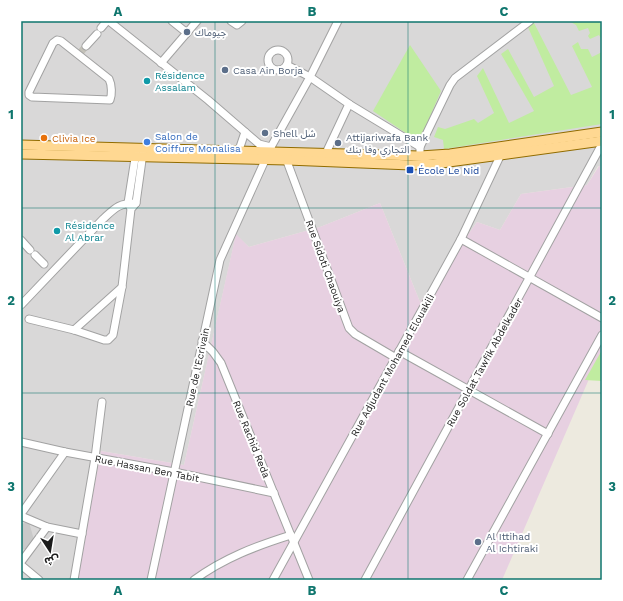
<svg xmlns="http://www.w3.org/2000/svg" width="623" height="601" viewBox="0 0 623 601" font-family="'Work Sans','Noto Sans Arabic',sans-serif">
<rect width="100%" height="100%" fill="#edeadf"/>
<polygon fill="#d9d8d8" points="21,21 602,21 602,167 598,166 587,185 521,194 500,230 477,222 420,302 380,203 320,227 249,247 236,235 184,465 101,451 77,580 21,580"/>
<polygon fill="#e7d0e1" points="599,166 602,167 602,349 502,580 77,580 101,451 184,465 236,234 249,247 320,227 380,203 420,302 477,222 500,230 521,194 587,185"/>
<polygon fill="#c9c9c9" points="29,522 34,540 30,542 31,545 28,545 29,548 21,550 21,524"/>
<g fill="#c0eca0">
<polygon points="533,21 571,95 592,87 572,46 578,42 581,49 588,49 592,57 602,52 602,124 444,149 443,140 434,137 438,127 445,129 474,119 478,123 494,113 477,76 483,68 509,123 534,111 501,54 508,49 534,97 554,86 527,25"/>
<polygon points="569,21 598,21 602,26 602,40 599,35 590,39 588,36 590,33 588,28 579,31 576,25"/>
<polygon points="410,45 441,91 419,142 373,111"/>
<polygon points="602,350 602,381 585,380"/>
</g>
<g fill="none" stroke-linecap="round" stroke-linejoin="round">
<polyline stroke="#c3c1b8" stroke-width="7" stroke-dasharray="7 3.5" stroke-linecap="butt" points="80,53 86,46"/>
<defs>
<g id="minor">
<polyline points="109,21 208,100 259,144 271,147 220,260 151,580"/>
<polyline points="172,21 187,33"/>
<polyline points="231,21 237,25 242,21"/>
<polyline points="101,28 107,21"/>
<path d="M 57,40 L 61,41 L 109,79 C 112,85 112,95 110,100 L 32,97 L 29,95 L 29,92 L 53,43 Z"/>
<polyline points="86,46 97,34"/>
<circle cx="278" cy="60" r="10"/>
<polyline points="161,63 197,21"/>
<polyline points="287,65 310,77 349,104 420,147"/>
<polyline points="271,147 310,77 338,21"/>
<polyline points="239,150 245,132"/>
<polyline points="326,153 349,104"/>
<polyline points="285,156 349,328 355,334 396,358"/>
<polyline points="420,156 420,147 450,85 455,78 530,21"/>
<polyline points="130,207 128,203 136,152"/>
<polyline points="461,239 602,318"/>
<polyline points="21,240 30,250"/>
<polyline points="35,255 44,264"/>
<path d="M 21,305 L 103,219 C 115,208 119,203 136,203"/>
<polyline points="29,319 74,330 104,340 108,340 113,335 122,287 131,209 136,203 143,153"/>
<polyline points="74,330 122,287"/>
<polyline points="202,341 213,352 221,363 309,580"/>
<polyline points="399,351 548,434"/>
<polyline points="21,442 65,452 174,472 274,493"/>
<polyline points="21,514 65,452"/>
<polyline points="21,516 47,527 82,534"/>
<polyline points="21,562 47,527"/>
<polyline points="21,565 39,580"/>
<polyline points="74,580 95,458 102,402"/>
<path d="M 194,580 C 224,558 256,546 291,535"/>
<polyline points="273,580 461,239 502,152"/>
<polyline points="365,580 602,144"/>
<polyline points="467,580 602,335"/>
</g>
<g id="major">
<polyline points="21,145 420,156 450,154 602,132"/>
<polyline points="21,154 287,160 411,165 434,164 602,141"/>
</g>
</defs>
<use href="#minor" stroke="#a2a2a2" stroke-width="9"/>
<use href="#major" stroke="#916c00" stroke-width="11"/>
<use href="#minor" stroke="#fff" stroke-width="7"/>
<use href="#major" stroke="#ffd892" stroke-width="9"/>
</g>
<path fill="none" stroke="#0f766e" stroke-width="1" stroke-opacity="0.55" d="M 215,21 L 215,580M 408,21 L 408,580M 21,208 L 602,208M 21,393 L 602,393"/>
<g fill="#5c6f8a" stroke="#fff" stroke-width="1.5">
<circle cx="187" cy="32" r="4"/>
<circle cx="225" cy="70" r="4"/>
<circle cx="265" cy="133" r="4"/>
<circle cx="338" cy="143" r="4"/>
<circle cx="478" cy="542" r="4"/>
</g>
<g fill="#0f9aa8" stroke="#fff" stroke-width="1.5">
<circle cx="147" cy="81" r="4"/>
<circle cx="57" cy="231" r="4"/>
</g>
<circle fill="#e8710a" stroke="#fff" stroke-width="1.5" cx="44" cy="138" r="4"/>
<circle fill="#3f7fe0" stroke="#fff" stroke-width="1.5" cx="147" cy="142" r="4"/>
<rect fill="#1a4fb4" stroke="#fff" stroke-width="1.5" x="406" y="166" width="8" height="8" rx="2"/>
<g text-anchor="middle" stroke-width="4" stroke-linejoin="round" paint-order="stroke">
<g font-size="10" fill="#4e5e75" stroke="#fff" text-anchor="start">
<text x="195" y="36">جيوماك</text>
<text x="233" y="74">Casa Ain Borja</text>
<text x="273" y="137">Shell شل</text>
<text x="346" y="141">Attijariwafa Bank<tspan x="346" dy="12">التجاري وفا بنك</tspan></text>
<text x="486" y="540">Al Ittihad<tspan x="486" dy="12">Al Ichtiraki</tspan></text>
</g>
<g font-size="10" fill="#0d838f" stroke="#fff" text-anchor="start">
<text x="155" y="79">Résidence<tspan x="155" dy="12">Assalam</tspan></text>
<text x="65" y="229">Résidence<tspan x="65" dy="12">Al Abrar</tspan></text>
</g>
<g font-size="10" fill="#366cbe" stroke="#fff" text-anchor="start">
<text x="155" y="140">Salon de<tspan x="155" dy="12">Coiffure Monalisa</tspan></text>
</g>
<g font-size="10" fill="#c56008" stroke="#fff" text-anchor="start">
<text x="52" y="142">Clivia Ice</text>
</g>
<g font-size="10" fill="#164399" stroke="#fff" text-anchor="start">
<text x="418" y="174">École Le Nid</text>
</g>
<g font-size="10" fill="#1b1b1b" stroke="#fff">
<text transform="translate(326 266) rotate(70)" y="4">Rue Sidoti Chaouiya</text>
<text transform="translate(484 362) rotate(-61)" y="4">Rue Soldat Tawfik Abdelkader</text>
<text transform="translate(392 365) rotate(-61)" y="4">Rue Adjudant Mohamed Elouakili</text>
<text transform="translate(197 367) rotate(-78)" y="4">Rue de l'Ecrivain</text>
<text transform="translate(252 439) rotate(68)" y="4">Rue Rachid Reda</text>
<text transform="translate(147 468) rotate(11)" y="4">Rue Hassan Ben Tabit</text>
</g>
</g>
<rect width="623" height="601" fill="none" stroke="#ffffff" stroke-width="44"/>
<g transform="translate(50 551) rotate(168)" stroke="#ffffff" stroke-width="3" paint-order="stroke">
<path d="M0-3L7 15L0 10L-7 15Z" fill="#1b1b1b"/>
<text y="-6" font-size="11" font-weight="bold" text-anchor="middle" fill="#1b1b1b">ش</text>
</g>
<rect x="22" y="22" width="579" height="557" fill="none" stroke="#0f766e" stroke-width="1.5"/>
<g font-size="13" text-anchor="middle" font-weight="bold" fill="#0f766e">
<text x="118" y="16">A</text>
<text x="312" y="16">B</text>
<text x="504" y="16">C</text>
<text x="11" y="119">1</text>
<text x="612" y="119">1</text>
<text x="11" y="305">2</text>
<text x="612" y="305">2</text>
<text x="11" y="491">3</text>
<text x="612" y="491">3</text>
<text x="118" y="595">A</text>
<text x="312" y="595">B</text>
<text x="504" y="595">C</text>
</g>
</svg>
